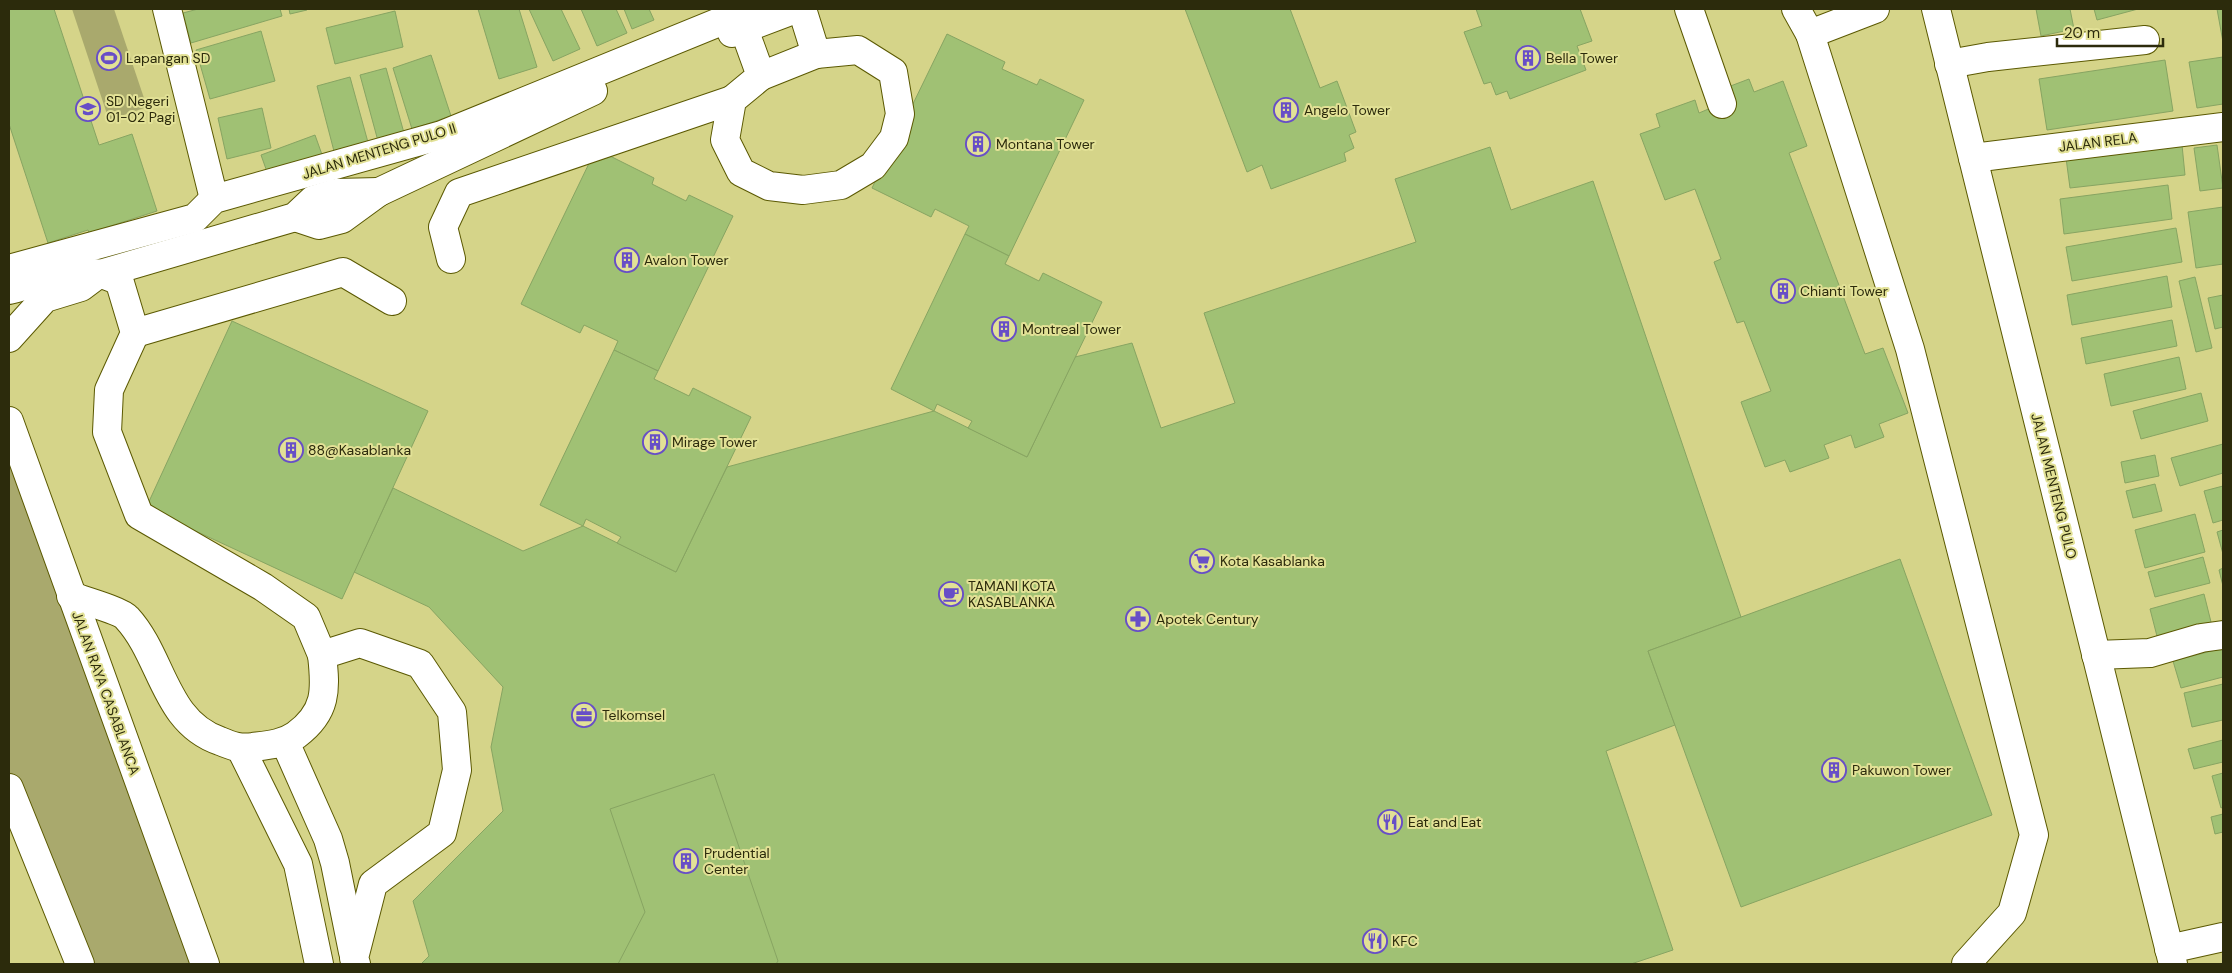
<svg xmlns="http://www.w3.org/2000/svg" width="2232" height="973" viewBox="0 0 2232 973" font-family="'DM Sans',sans-serif">
<rect width="100%" height="100%" fill="#d5d489"/>
<g fill="#a9a96d">
<polygon points="72,9 114,9 147,107 109,120"/>
<polygon points="9,420 203,964 80,964 9,789"/>
</g>
<g fill="#a0c174" stroke="#87a462">
<polygon points="9,9 54,9 99,145 132,134 157,211 89,233 88,230 48,243 9,124"/>
<polygon points="198,9 280,9 282,16 191,43 183,13"/>
<polygon points="289,9 307,9 307,10 290,14"/>
<polygon points="478,9 519,9 537,67 499,79"/>
<polygon points="529,9 561,9 580,49 553,61"/>
<polygon points="581,9 616,9 627,33 597,46"/>
<polygon points="624,9 649,9 654,20 632,29"/>
<polygon points="1185,9 1290,9 1320,88 1337,81 1356,132 1349,135 1354,148 1344,153 1346,161 1271,189 1262,165 1247,172"/>
<polygon points="1476,9 1580,9 1592,41 1577,46 1586,70 1510,99 1507,91 1496,95 1491,82 1484,84 1464,32 1482,26"/>
<polygon points="2036,9 2070,9 2074,29 2041,36"/>
<polygon points="2094,9 2138,9 2097,20"/>
<polygon points="2217,9 2223,9 2223,42"/>
<polygon points="395,11 403,47 335,64 326,28"/>
<polygon points="261,31 275,81 210,99 196,50"/>
<polygon points="947,34 1005,62 1002,69 1037,85 1040,79 1084,100 1009,256 965,234 969,226 935,209 931,217 872,188"/>
<polygon points="431,55 451,116 412,129 393,68"/>
<polygon points="2223,57 2223,104 2197,108 2189,62"/>
<polygon points="2165,60 2173,111 2047,130 2039,79"/>
<polygon points="386,68 404,133 378,141 360,75"/>
<polygon points="350,77 369,146 335,155 317,86"/>
<polygon points="1749,79 1754,92 1783,81 1807,146 1789,153 1865,354 1883,348 1908,413 1879,424 1884,437 1855,448 1851,435 1824,445 1829,458 1790,472 1785,460 1765,467 1741,402 1771,391 1744,321 1737,323 1714,262 1721,259 1695,189 1665,200 1640,134 1660,127 1656,114 1695,100 1699,113 1725,102 1720,90"/>
<polygon points="262,108 271,148 227,159 218,118"/>
<polygon points="315,135 325,163 271,183 261,155"/>
<polygon points="2182,145 2185,175 2070,188 2066,158"/>
<polygon points="2217,145 2223,188 2200,191 2194,148"/>
<polygon points="1490,147 1511,210 1593,181 1741,617 1648,651 1675,725 1606,751 1673,950 1631,964 421,964 429,956 413,901 503,811 491,747 503,687 429,607 354,572 393,488 523,551 583,526 676,572 727,467 934,411 1027,457 1075,357 1132,343 1161,428 1235,403 1204,313 1416,242 1395,179"/>
<polygon points="596,149 654,178 652,184 686,201 689,195 733,216 658,371 614,350 618,341 584,325 580,333 521,304"/>
<polygon points="2168,185 2172,219 2064,234 2060,199"/>
<polygon points="2223,207 2223,264 2196,268 2188,212"/>
<polygon points="2176,228 2182,262 2072,281 2066,247"/>
<polygon points="965,234 1009,256 1005,264 1039,281 1043,273 1102,302 1027,457 968,428 972,421 937,404 934,411 891,389"/>
<polygon points="2167,276 2172,307 2072,325 2067,295"/>
<polygon points="2195,277 2212,348 2196,352 2179,281"/>
<polygon points="2223,295 2223,327 2215,329 2208,298"/>
<polygon points="2172,320 2177,346 2086,364 2081,338"/>
<polygon points="232,321 428,411 342,599 146,508"/>
<polygon points="614,350 658,371 654,379 689,396 693,388 751,417 676,572 617,543 621,537 586,519 583,526 540,505"/>
<polygon points="2179,357 2186,389 2111,406 2104,374"/>
<polygon points="2201,393 2208,421 2141,439 2133,411"/>
<polygon points="2223,444 2223,473 2180,486 2171,458"/>
<polygon points="2155,455 2159,476 2125,483 2121,462"/>
<polygon points="2155,484 2162,511 2133,518 2126,491"/>
<polygon points="2223,486 2223,520 2213,523 2204,491"/>
<polygon points="2195,514 2205,552 2145,568 2135,530"/>
<polygon points="2223,530 2223,554 2217,532"/>
<polygon points="2203,557 2210,583 2155,597 2148,572"/>
<polygon points="1900,559 1992,815 1741,907 1648,651"/>
<polygon points="2223,568 2223,586 2219,570"/>
<polygon points="2204,594 2212,626 2158,640 2150,609"/>
<polygon points="2223,648 2223,677 2181,688 2173,661"/>
<polygon points="2223,684 2223,720 2192,727 2184,693"/>
<polygon points="2223,740 2223,762 2194,769 2188,749"/>
<polygon points="2223,773 2223,807 2221,808 2212,776"/>
<polygon points="714,774 778,961 776,964 618,964 645,912 610,809"/>
<polygon points="2223,814 2223,832 2215,834 2211,817"/>
</g>
<g fill="none" stroke-linecap="round" stroke-linejoin="round">
<defs>
<g id="minor">
<polyline points="167,9 214,199"/>
<polyline points="1689,9 1722,104"/>
<polyline points="1796,9 1810,34 1910,349 2034,835 2012,913 1966,964"/>
<polyline points="1936,9 2173,964"/>
<polyline points="744,29 761,76 732,100 725,140 741,172 769,186 803,190 841,185 873,166 894,138 900,114 893,72 858,50 816,54 802,9"/>
<polyline points="732,33 796,9"/>
<polyline points="1810,34 1875,9"/>
<polyline points="1949,64 1988,57 2145,40"/>
<polyline points="761,76 816,54"/>
<polyline points="1973,158 2223,127"/>
<polyline points="295,217 319,225 342,219 379,192 593,91"/>
<polyline points="451,259 443,227 459,193 732,100"/>
<polyline points="9,269 195,218 214,199 442,135 751,9"/>
<path d="M 9,290 C 40,282 92,260 120,283 L 135,333 L 109,390 L 107,432 L 139,515 L 263,587 L 306,617 L 322,655"/>
<polyline points="135,333 343,272 392,301"/>
<polyline points="9,338 45,298 81,287 97,275 295,217 313,200 336,193 379,192"/>
<path d="M 71,596 C 82,600 121,611 127,618 C 163,657 164,722 220,741 C 232,746 240,749 253,747 C 269,745 283,744 296,735 C 327,712 326,690 322,655 L 360,643 L 420,664 L 452,712 L 457,770 L 442,833 L 373,884 L 354,958 L 356,964"/>
<polyline points="2096,655 2150,653 2201,638 2223,635"/>
<polyline points="285,742 328,839 335,863 353,952"/>
<polyline points="241,749 298,864 319,964"/>
<polyline points="2169,949 2223,937"/>
</g>
<g id="major">
<polyline points="9,421 205,964"/>
<polyline points="9,788 80,964"/>
</g>
</defs>
<use href="#minor" stroke="#5b5902" stroke-width="30"/>
<use href="#major" stroke="#5b5902" stroke-width="30"/>
<use href="#minor" stroke="#fff" stroke-width="28"/>
<use href="#major" stroke="#fff" stroke-width="28"/>
</g>
<defs>
<symbol id="stadium-ring" viewBox="-11 -11 22 22"><circle r="9.5" fill="#e2e196" stroke="#674ec7" stroke-width="1.5"/><path d="M0-5a6.5 5 0 1 0 0 10a6.5 5 0 1 0 0-10ZM-3.5-1.8h7v3.6h-7Z" fill="#674ec7"/></symbol>
<symbol id="building-ring" viewBox="-11 -11 22 22"><circle r="9.5" fill="#e2e196" stroke="#674ec7" stroke-width="1.5"/><path d="M-4-6H4V6H1V3H-1V6H-4ZM-2.5-4.3h1.7v1.8h-1.7ZM.8-4.3h1.7v1.8H.8ZM-2.5-1h1.7V.8h-1.7ZM.8-1h1.7V.8H.8Z" fill="#674ec7"/></symbol>
<symbol id="school-ring" viewBox="-11 -11 22 22"><circle r="9.5" fill="#e2e196" stroke="#674ec7" stroke-width="1.5"/><path d="M0-5L7-2L0 1L-7-2ZM-4 1L0 2.5L4 1V4Q0 6-4 4Z" fill="#674ec7"/></symbol>
<symbol id="supermarket-ring" viewBox="-11 -11 22 22"><circle r="9.5" fill="#e2e196" stroke="#674ec7" stroke-width="1.5"/><path d="M-6-5.5h2.5l.6 2H6L4.5 2H-2.5L-4.4-4H-6ZM-1.5 3.2a1.3 1.3 0 1 0 .1 0ZM3 3.2a1.3 1.3 0 1 0 .1 0Z" fill="#674ec7"/></symbol>
<symbol id="cafe-ring" viewBox="-11 -11 22 22"><circle r="9.5" fill="#e2e196" stroke="#674ec7" stroke-width="1.5"/><path d="M-5.5-4.5H6V0H3Q3 3.5 0 3.5H-2.5Q-5.5 3.5-5.5 0ZM3-3.2v2h1.7v-2ZM-6 4.5H4V6H-6Z" fill="#674ec7"/></symbol>
<symbol id="pharmacy-ring" viewBox="-11 -11 22 22"><circle r="9.5" fill="#e2e196" stroke="#674ec7" stroke-width="1.5"/><path d="M-2-6h4v4h4v4h-4v4h-4v-4h-4v-4h4Z" fill="#674ec7"/></symbol>
<symbol id="office-ring" viewBox="-11 -11 22 22"><circle r="9.5" fill="#e2e196" stroke="#674ec7" stroke-width="1.5"/><path d="M-6-3h4V-5.5h4V-3h4V5H-6ZM-1-4.5V-3h2v-1.5ZM-6 0V1H6V0Z" fill="#674ec7"/></symbol>
<symbol id="restaurant-ring" viewBox="-11 -11 22 22"><circle r="9.5" fill="#e2e196" stroke="#674ec7" stroke-width="1.5"/><path d="M-5-6h1v4h1v-4h1v4h1v-4h1v5L-1.5 .5V6h-2V.5L-5-1ZM5-6V6H3V1.5H1.5Q1.5-4 5-6Z" fill="#674ec7"/></symbol>
</defs>
<g fill-rule="evenodd">
<use href="#stadium-ring" x="95" y="44" width="28" height="28"/>
<use href="#building-ring" x="1514" y="44" width="28" height="28"/>
<use href="#school-ring" x="74" y="95" width="28" height="28"/>
<use href="#building-ring" x="1272" y="96" width="28" height="28"/>
<use href="#building-ring" x="964" y="130" width="28" height="28"/>
<use href="#building-ring" x="613" y="246" width="28" height="28"/>
<use href="#building-ring" x="1769" y="277" width="28" height="28"/>
<use href="#building-ring" x="990" y="315" width="28" height="28"/>
<use href="#building-ring" x="641" y="428" width="28" height="28"/>
<use href="#building-ring" x="277" y="436" width="28" height="28"/>
<use href="#supermarket-ring" x="1188" y="547" width="28" height="28"/>
<use href="#cafe-ring" x="937" y="580" width="28" height="28"/>
<use href="#pharmacy-ring" x="1124" y="605" width="28" height="28"/>
<use href="#office-ring" x="570" y="701" width="28" height="28"/>
<use href="#building-ring" x="1820" y="756" width="28" height="28"/>
<use href="#restaurant-ring" x="1376" y="808" width="28" height="28"/>
<use href="#building-ring" x="672" y="847" width="28" height="28"/>
<use href="#restaurant-ring" x="1361" y="927" width="28" height="28"/>
</g>
<g text-anchor="middle" stroke-width="4" stroke-linejoin="round" paint-order="stroke">
<g font-size="14" fill="#2c2b0c" stroke="#e2e196" text-anchor="start">
<text x="126" y="63">Lapangan SD</text>
<text x="1546" y="63">Bella Tower</text>
<text x="106" y="106">SD Negeri<tspan x="106" dy="16">01-02 Pagi</tspan></text>
<text x="1304" y="115">Angelo Tower</text>
<text x="996" y="149">Montana Tower</text>
<text x="644" y="265">Avalon Tower</text>
<text x="1800" y="296">Chianti Tower</text>
<text x="1022" y="334">Montreal Tower</text>
<text x="672" y="447">Mirage Tower</text>
<text x="308" y="455">88@Kasablanka</text>
<text x="1220" y="566">Kota Kasablanka</text>
<text x="968" y="591">TAMANI KOTA<tspan x="968" dy="16">KASABLANKA</tspan></text>
<text x="1156" y="624">Apotek Century</text>
<text x="602" y="720">Telkomsel</text>
<text x="1852" y="775">Pakuwon Tower</text>
<text x="1408" y="827">Eat and Eat</text>
<text x="704" y="858">Prudential<tspan x="704" dy="16">Center</tspan></text>
<text x="1392" y="946">KFC</text>
</g>
<g font-size="14" fill="#2c2b0c" stroke="#e2e196">
<text transform="translate(2098 142) rotate(-7)" y="5">JALAN RELA</text>
<text transform="translate(379 151) rotate(-17)" y="5">JALAN MENTENG PULO II</text>
<text transform="translate(2054 486) rotate(76)" y="5">JALAN MENTENG PULO</text>
<text transform="translate(106 693) rotate(70)" y="5">JALAN RAYA CASABLANCA</text>
</g>
</g>
<rect width="2232" height="973" fill="none" stroke="#2c2b0c" stroke-width="20"/>
<path d="M2057 38v8h106v-8" fill="none" stroke="#2c2b0c" stroke-width="2.5"/>
<text x="2064" y="38" font-size="15" fill="#2c2b0c" stroke="#e2e196" stroke-width="4" paint-order="stroke">20 m</text>
</svg>
